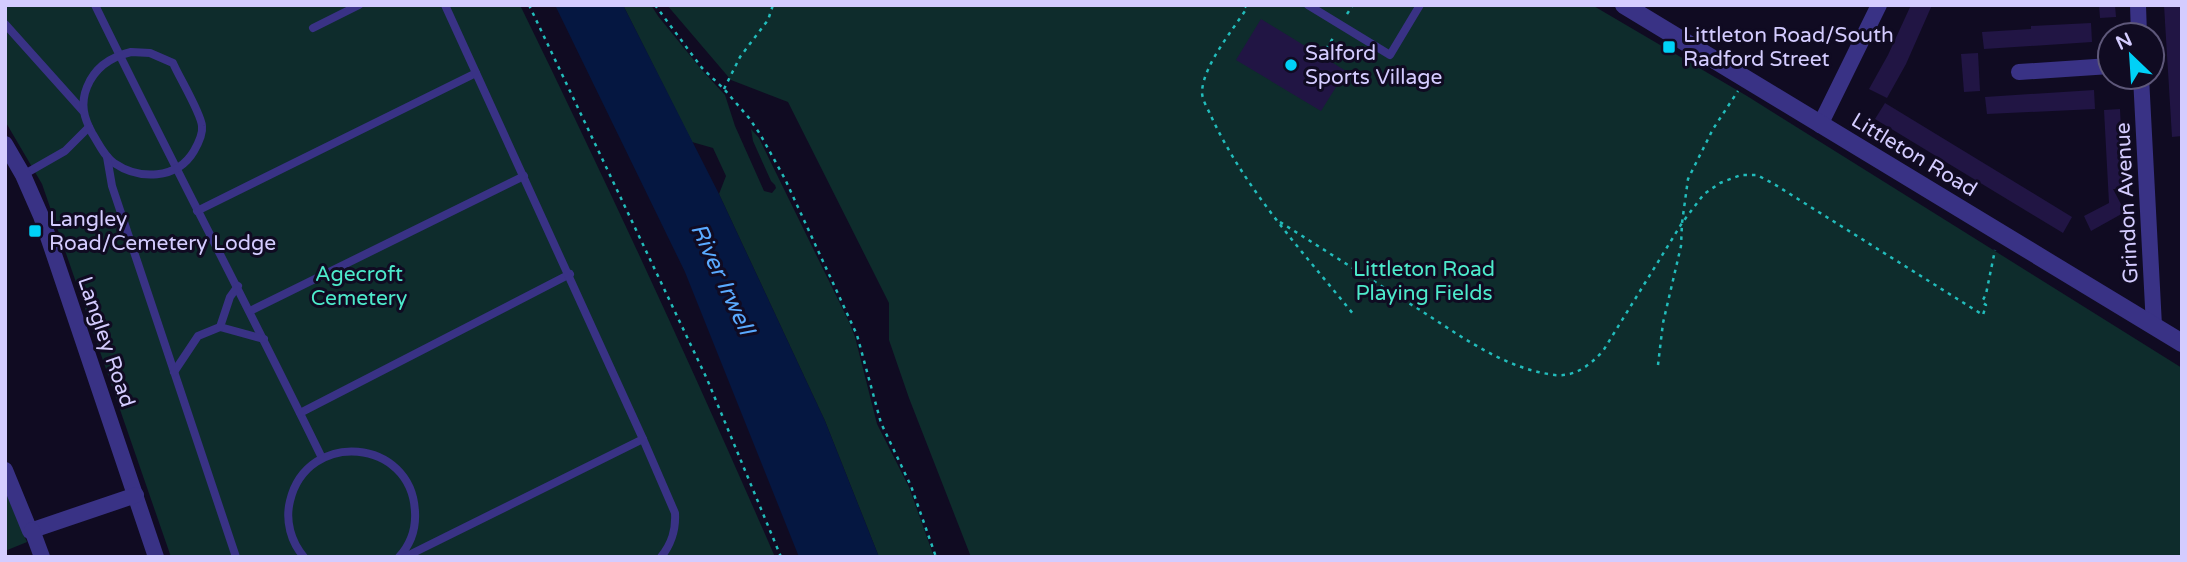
<svg xmlns="http://www.w3.org/2000/svg" width="2187" height="562" viewBox="0 0 2187 562" font-family="'Varela Round',sans-serif">
	<rect width="100%" height="100%" fill="#100b22"/>
	<g fill="#0e2c2c">
		<path d="M 5,5 L 520,5 C 609,187 694,371 775,557 L 171,557 L 42,184 L 5,121 Z"/>
		<path d="M 623,5 L 651,5 L 658,16 L 701,69 L 725,95 L 735,126 L 764,191 L 772,193 L 776,188 L 775,185 L 771,181 L 753,141 L 751,129 L 759,138 L 850,324 L 855,337 L 877,424 L 909,487 L 934,557 L 879,557 L 825,421 L 719,194 L 726,176 L 713,148 L 692,142 Z"/>
		<path d="M 667,5 L 1592,5 L 1747,96 L 2182,368 L 2182,557 L 971,557 L 909,398 L 889,340 L 889,303 L 788,102 L 731,80 Z"/>
		<path d="M 5,491 L 27,542 L 5,551 Z"/>
	</g>
	<path fill="#051741" d="M 555,5 L 623,5 L 719,194 L 825,421 L 879,557 L 799,557 L 685,272 Z"/>
	<g fill="#211544">
		<path d="M 1911,5 L 1932,5 L 1906,64 L 1887,98 L 1869,89 L 1888,55 Z"/>
		<path d="M 2099,5 L 2115,5 L 2116,17 L 2100,18 Z"/>
		<path d="M 2164,5 L 2180,5 L 2182,136 L 2172,137 Z"/>
		<path d="M 1261,19 L 1346,71 L 1321,111 L 1236,60 Z"/>
		<path d="M 2091,23 L 2092,42 L 1984,49 L 1982,32 L 2031,29 L 2031,26 Z"/>
		<path d="M 1978,53 L 1980,91 L 1964,92 L 1961,54 Z"/>
		<path d="M 2094,90 L 2095,109 L 1987,114 L 1985,97 Z"/>
		<path d="M 1885,103 L 2072,217 L 2063,233 L 1875,119 Z"/>
		<path d="M 2120,109 L 2124,189 L 2113,189 L 2125,212 L 2091,231 L 2084,216 L 2109,203 L 2104,110 Z"/>
	</g>
	<g fill="none" stroke-linecap="round" stroke-linejoin="round">
		<g stroke="#22bcbb" stroke-width="2.5" stroke-dasharray="3.5 5" stroke-linecap="butt">
			<path d="M 529,5 L 707,379 L 781,557"/>
			<path d="M 655,5 L 702,68 L 724,89 L 749,118 L 760,134 L 785,179 L 857,335 L 881,423 L 911,486 L 936,557"/>
			<path d="M 1244,5 L 1247,8 C 1232,31 1203,66 1202,92 C 1202,100 1208,109 1211,116 C 1246,191 1303,252 1354,315"/>
			<path d="M 1347,14 L 1353,5"/>
			<path d="M 1326,49 L 1335,35"/>
			<path d="M 724,89 L 740,57 L 768,20 L 773,5"/>
			<path d="M 1280,222 C 1326,251 1373,281 1420,310 C 1459,335 1501,366 1548,374 C 1572,379 1587,368 1603,351 L 1682,223 L 1704,194 L 1720,183 L 1741,175 L 1757,175 L 1774,184 L 1983,315 L 1986,305 L 1982,302 L 1986,294 L 1995,250"/>
			<path d="M 1658,365 L 1663,323 L 1681,246 L 1682,223 L 1688,179 L 1713,129 L 1738,91"/>
		</g>
		<g stroke="#393285" stroke-width="8">
			<path d="M 95,5 C 169,157 248,306 322,458"/>
			<path d="M 1308,5 L 1390,55 L 1420,5"/>
			<path d="M 5,24 L 83,111"/>
			<path d="M 313,28 L 359,5"/>
			<path d="M 131,52 L 150,53 L 173,63 C 179,77 201,113 202,126 C 203,134 198,144 194,151 C 177,180 139,180 114,163 C 104,156 99,144 92,133 C 84,118 80,104 87,87 C 95,67 110,57 131,52 Z"/>
			<path d="M 107,157 L 112,186 L 236,557"/>
			<path d="M 23,175 L 65,151 L 89,127"/>
			<path d="M 197,211 L 476,73"/>
			<path d="M 250,311 L 524,176"/>
			<path d="M 220,327 L 264,339"/>
			<path d="M 174,372 L 198,336 L 220,327 L 230,297 L 238,286"/>
			<path d="M 300,413 L 570,274"/>
			<path d="M 643,439 L 675,513 C 676,530 672,543 661,557"/>
			<path d="M 304,557 C 291,542 285,521 290,501 C 307,429 412,438 415,512 C 416,529 410,545 399,557"/>
			<path d="M 405,557 L 643,439 L 445,5"/>
		</g>
		<g stroke="#393285" stroke-width="16">
			<path d="M 2138,5 L 2139,35"/>
			<path d="M 2019,72 L 2110,66"/>
			<path d="M 2141,77 L 2154,326"/>
			<path d="M 1820,125 L 1879,5"/>
			<path d="M 5,144 L 23,175 L 41,216 L 156,557"/>
			<path d="M 5,470 L 30,531 L 136,495"/>
			<path d="M 32,530 L 42,557"/>
		</g>
		<path stroke="#393285" stroke-width="18" d="M 1624,5 L 2182,343"/>
	</g>
	<g fill="#00d1f7" stroke="#100b22" stroke-width="2.5">
		<rect x="1662" y="40" width="14" height="14" rx="3.5"/>
		<circle cx="1291" cy="65" r="7"/>
		<rect x="28" y="224" width="14" height="14" rx="3.5"/>
	</g>
	<g text-anchor="middle" dominant-baseline="central" stroke-width="6" stroke-linejoin="round" paint-order="stroke">
		<g font-size="21" fill="#d4ccff" stroke="#100b22" text-anchor="start">
			<text x="1683" y="35">Littleton Road/South<tspan x="1683" dy="24">Radford Street</tspan></text>
			<text x="1305" y="53">Salford<tspan x="1305" dy="24">Sports Village</tspan></text>
			<text x="49" y="219">Langley<tspan x="49" dy="24">Road/Cemetery Lodge</tspan></text>
		</g>
		<g font-size="21" fill="#d4ccff" stroke="#100b22">
			<text transform="translate(1914 155) rotate(31)">Littleton Road</text>
			<text transform="translate(2127 203) rotate(-93)">Grindon Avenue</text>
			<text transform="translate(106 342) rotate(71)">Langley Road</text>
		</g>
		<g font-size="21" fill="#4deacb" stroke="#100b22">
			<text x="1424" y="269">Littleton Road<tspan x="1424" dy="24">Playing Fields</tspan></text>
			<text x="359" y="274">Agecroft<tspan x="359" dy="24">Cemetery</tspan></text>
		</g>
		<g font-size="23" font-style="italic" fill="#5aaaff" stroke="#100b22">
			<text transform="translate(722 279) rotate(65)">River Irwell</text>
		</g>
	</g>
	<rect width="2187" height="562" fill="none" stroke="#d4ccff" stroke-width="14"/>
	<g transform="translate(2131 56) rotate(335)"><circle r="33" fill="#100b22" stroke="#5e587a" stroke-width="2"/>
	<path d="M0-5L12 26L0 18L-12 26Z" fill="#00d1f7"/>
	<text y="-10" font-size="19" font-weight="bold" text-anchor="middle" fill="#d4ccff">N</text>
	</g>
</svg>
